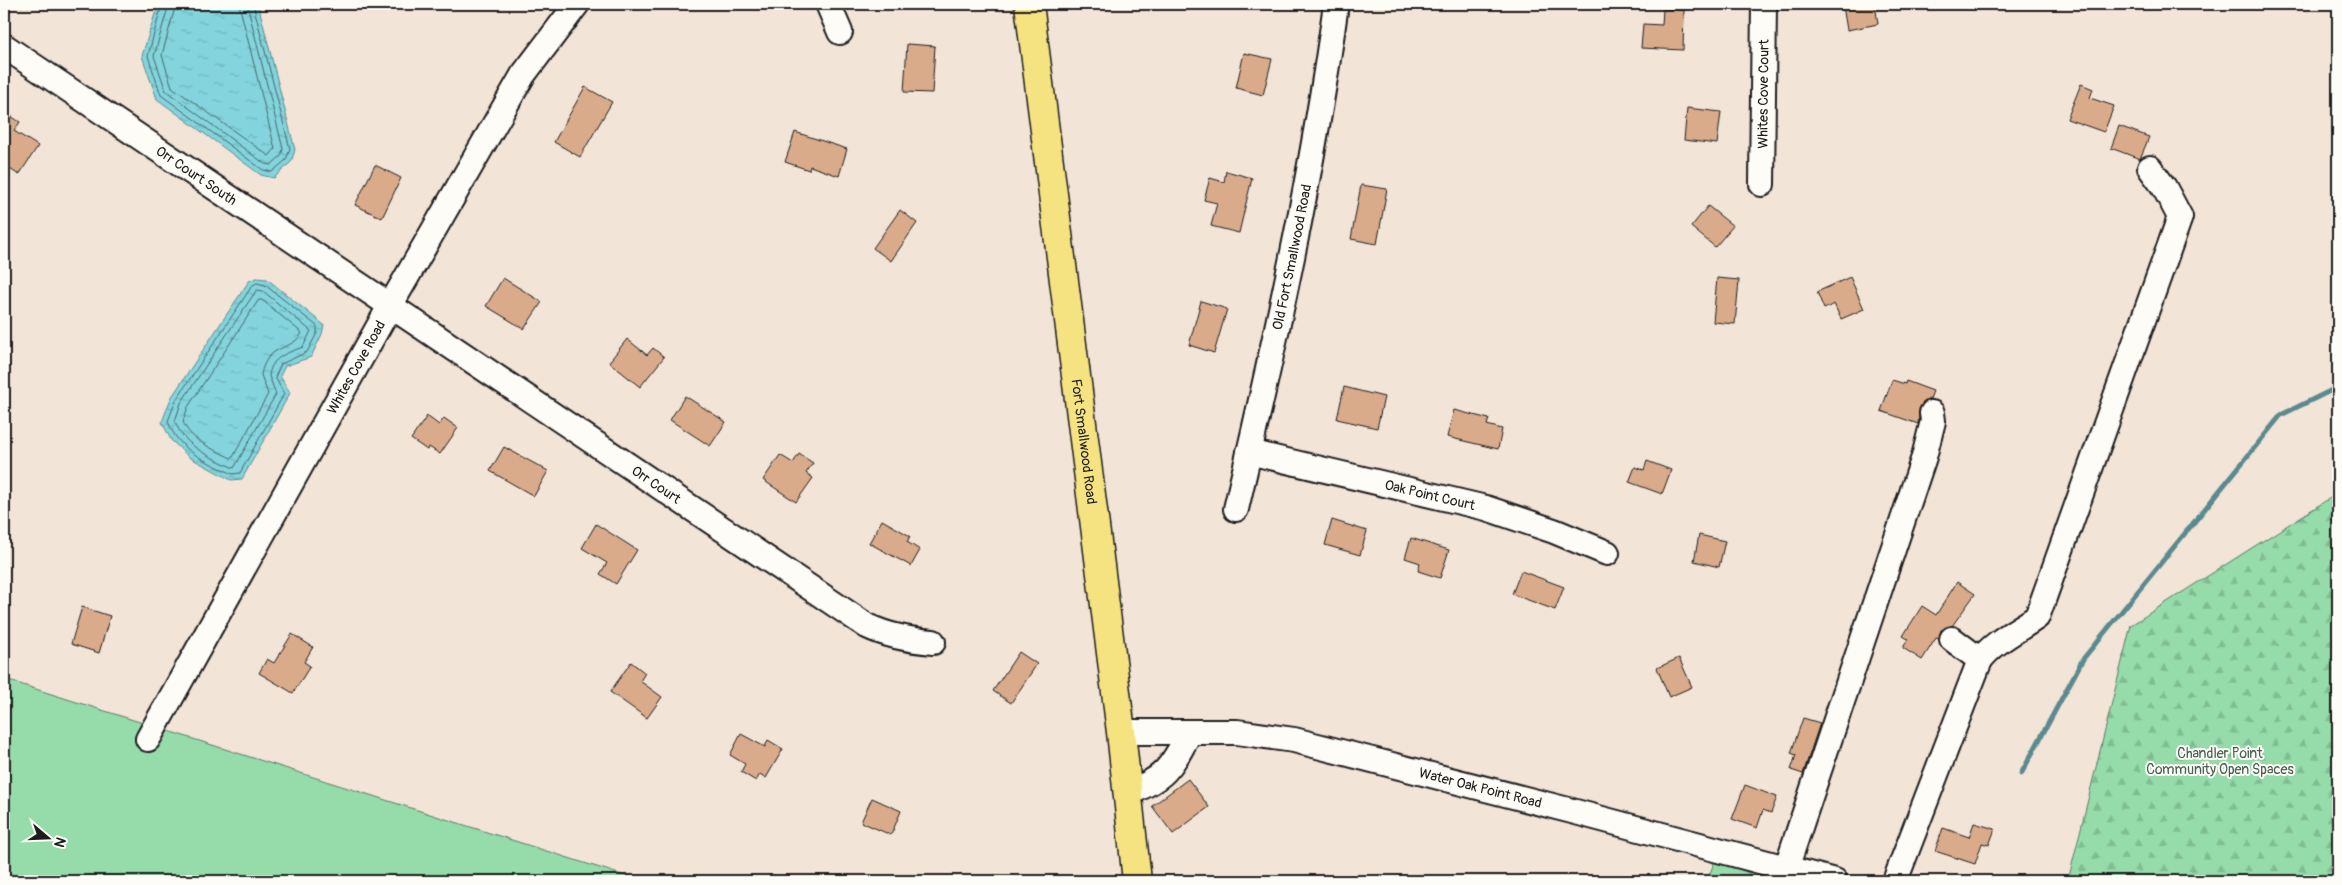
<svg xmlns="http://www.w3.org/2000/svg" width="2342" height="885" viewBox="0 0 2342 885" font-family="Pangolin,sans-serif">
	<defs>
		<pattern id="forest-firs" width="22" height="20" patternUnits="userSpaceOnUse" patternTransform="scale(1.25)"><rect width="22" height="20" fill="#95dcaa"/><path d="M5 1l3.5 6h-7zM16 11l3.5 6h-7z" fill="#80bc92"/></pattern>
		<pattern id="water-ripples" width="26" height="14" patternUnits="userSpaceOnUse" patternTransform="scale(1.25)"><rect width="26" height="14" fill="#83d4dc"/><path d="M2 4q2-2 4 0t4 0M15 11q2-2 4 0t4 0" fill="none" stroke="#71b5bc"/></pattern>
	</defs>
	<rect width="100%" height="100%" fill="#f2e4d7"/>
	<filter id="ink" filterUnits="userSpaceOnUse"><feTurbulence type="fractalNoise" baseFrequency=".02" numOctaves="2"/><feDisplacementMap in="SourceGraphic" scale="10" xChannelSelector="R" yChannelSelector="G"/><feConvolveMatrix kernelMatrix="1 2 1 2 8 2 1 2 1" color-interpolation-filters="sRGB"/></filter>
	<g filter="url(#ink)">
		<g fill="#95dcaa" stroke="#587c63">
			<path d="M 4,679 L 641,881 L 4,881 Z"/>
			<path d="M 1716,858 L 1766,881 L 1707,881 Z"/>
		</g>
		<path fill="url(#forest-firs)" stroke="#587c63" d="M 2338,493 L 2338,881 L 2068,881 L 2131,625 Z"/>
		<g fill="url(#water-ripples)" stroke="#5a8a8f">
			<path d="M 158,4 L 258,4 L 295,150 L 291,162 L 274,178 L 261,175 L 157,99 L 142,56 Z"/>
			<path d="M 256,278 L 267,279 L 324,325 L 322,334 L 311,357 L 285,366 L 280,376 L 290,393 L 242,479 L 231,480 L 189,457 L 171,440 L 162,422 L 171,398 L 249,281 Z"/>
		</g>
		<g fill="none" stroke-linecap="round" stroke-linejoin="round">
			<g stroke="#456669" stroke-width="1">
				<path d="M 162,4 L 148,56 L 161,95 L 263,170 L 272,172 L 286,160 L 290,149 L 253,4"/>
				<path d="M 169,4 L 154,56 L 166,91 L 265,164 L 271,165 L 281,156 L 283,149 L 247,4"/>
				<path d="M 176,4 L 162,55 L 172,87 L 269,156 L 275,149 L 239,4"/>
				<path d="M 257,283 L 265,285 L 317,326 L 317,333 L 307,352 L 281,364 L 275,377 L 284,394 L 240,473 L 233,474 C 207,462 177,450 168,421 L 176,400 L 252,286 Z"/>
				<path d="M 257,290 L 263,291 L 311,331 L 303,347 C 287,353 271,357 269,376 L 276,394 L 234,468 C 212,458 183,446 175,421 L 181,403 Z"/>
				<path d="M 259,300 L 262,300 L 302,333 C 292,352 267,342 261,375 L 268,394 L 233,457 L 231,458 C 213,449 189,440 183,421 L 188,407 Z"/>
			</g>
			<path stroke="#5a8a8f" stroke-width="5" d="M 2021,774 L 2083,659 L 2281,415 L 2338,387"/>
		</g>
		<g fill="#d9ab8b" stroke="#1c1c1c">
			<path d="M 1857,4 L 1875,4 L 1878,24 L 1847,30 L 1843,6 Z"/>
			<path d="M 1663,9 L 1684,10 L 1683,50 L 1641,48 L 1643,24 L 1662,25 Z"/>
			<path d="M 907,44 L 935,46 L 932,93 L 904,92 Z"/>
			<path d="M 1244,53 L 1272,59 L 1263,95 L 1236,88 Z"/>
			<path d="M 2081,84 L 2093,89 L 2090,98 L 2114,106 L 2104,132 L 2067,119 Z"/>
			<path d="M 585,87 L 612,102 L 580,157 L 554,142 Z"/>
			<path d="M 1687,108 L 1721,112 L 1717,144 L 1684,140 Z"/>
			<path d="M 4,112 L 20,122 L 14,131 L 38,146 L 19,175 L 4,165 Z"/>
			<path d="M 2119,126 L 2149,137 L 2140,159 L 2111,148 Z"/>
			<path d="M 795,132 L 847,149 L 839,176 L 810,166 L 809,170 L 785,162 Z"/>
			<path d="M 375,165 L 401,178 L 382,218 L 355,205 Z"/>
			<path d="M 1226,171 L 1252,178 L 1239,233 L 1211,226 L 1217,203 L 1204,200 L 1210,178 L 1224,182 Z"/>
			<path d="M 1361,185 L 1387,189 L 1377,244 L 1351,239 Z"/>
			<path d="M 1708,206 L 1733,226 L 1715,247 L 1691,227 Z"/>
			<path d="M 900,210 L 917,223 L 891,261 L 873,248 Z"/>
			<path d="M 1850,277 L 1864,309 L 1841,319 L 1834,304 L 1824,309 L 1817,292 Z"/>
			<path d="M 503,278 L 542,302 L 524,329 L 486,306 Z"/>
			<path d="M 1717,278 L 1739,280 L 1735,324 L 1713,322 Z"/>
			<path d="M 1201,301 L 1227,309 L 1214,353 L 1189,345 Z"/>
			<path d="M 627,339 L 647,355 L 653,348 L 664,357 L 640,387 L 609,362 Z"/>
			<path d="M 1892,380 L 1905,384 L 1906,381 L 1933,391 L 1930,399 L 1924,402 L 1920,407 L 1918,424 L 1881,411 Z"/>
			<path d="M 1344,387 L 1384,397 L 1377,428 L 1337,419 Z"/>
			<path d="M 685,396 L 726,422 L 710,446 L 670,420 Z"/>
			<path d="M 1454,410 L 1489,419 L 1487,425 L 1502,429 L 1498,449 L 1447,437 Z"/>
			<path d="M 427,416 L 439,425 L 444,418 L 458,428 L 440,454 L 429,447 L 427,450 L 411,439 Z"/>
			<path d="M 504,447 L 548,471 L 534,496 L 490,471 Z"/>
			<path d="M 799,454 L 813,463 L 806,473 L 813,478 L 796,502 L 763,480 L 780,455 L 793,463 Z"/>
			<path d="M 1647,461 L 1671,470 L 1662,494 L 1629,482 L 1635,467 L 1644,470 Z"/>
			<path d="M 882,520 L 910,536 L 907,542 L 920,550 L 911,566 L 869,543 Z"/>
			<path d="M 1332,520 L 1367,531 L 1360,555 L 1325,545 Z"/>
			<path d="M 596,524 L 637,550 L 616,584 L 600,574 L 607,563 L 582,548 Z"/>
			<path d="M 1699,535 L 1725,541 L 1719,567 L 1694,561 Z"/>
			<path d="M 1411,538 L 1449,550 L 1440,578 L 1418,571 L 1420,563 L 1405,558 Z"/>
			<path d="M 1521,571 L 1564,587 L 1555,610 L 1512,594 Z"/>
			<path d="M 1957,582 L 1975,594 L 1952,626 L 1941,630 L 1939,639 L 1936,638 L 1922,660 L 1903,648 L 1908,639 L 1903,636 L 1922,606 L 1936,615 Z"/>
			<path d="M 82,607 L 110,616 L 99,653 L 71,644 Z"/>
			<path d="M 292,634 L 313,647 L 304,662 L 310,666 L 293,693 L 259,673 L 267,659 L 274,663 Z"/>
			<path d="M 1019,652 L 1037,664 L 1011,703 L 993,691 Z"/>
			<path d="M 1679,658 L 1692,687 L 1669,697 L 1657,668 Z"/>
			<path d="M 631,662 L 645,673 L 640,681 L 662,697 L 647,718 L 610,692 Z"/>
			<path d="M 1803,718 L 1820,723 L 1803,774 L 1791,770 L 1796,755 L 1791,753 Z"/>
			<path d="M 741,734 L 765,747 L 768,740 L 783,749 L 766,778 L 760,774 L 756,781 L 741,772 L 745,764 L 730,755 Z"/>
			<path d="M 1188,779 L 1209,807 L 1173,834 L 1152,806 Z"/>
			<path d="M 1745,785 L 1777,797 L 1771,813 L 1763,810 L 1757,828 L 1732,819 Z"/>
			<path d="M 872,798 L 901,811 L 891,835 L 861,822 Z"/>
			<path d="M 1974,823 L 1995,829 L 1989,845 L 1982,843 L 1975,864 L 1935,851 L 1943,828 L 1969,837 Z"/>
		</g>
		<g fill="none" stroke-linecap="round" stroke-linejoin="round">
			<g stroke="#1c1c1c" stroke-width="28">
				<g id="minor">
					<path d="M 828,4 L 840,32"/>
					<path id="s1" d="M 4,46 L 867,626 C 888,636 909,640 933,642"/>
					<path id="s2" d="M 1762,184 L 1764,4"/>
					<path id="s3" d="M 1249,452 L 1486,508 L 1554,531 L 1607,553"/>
					<path id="s4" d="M 1236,509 C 1275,342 1313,173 1336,4"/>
					<path d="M 1980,660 C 1995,641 2017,631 2037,617 L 2180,217 L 2164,187 L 2150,168"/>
					<path id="s5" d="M 1121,732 L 1237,732 L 1294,740 L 1572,811 L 1835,881"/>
					<path id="s6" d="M 148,739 L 390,306 L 523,75 L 577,4"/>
					<path d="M 1128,793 C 1166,778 1171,767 1190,732"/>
					<path d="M 1786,869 L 1924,457 L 1933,421 L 1932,413"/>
					<path d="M 1895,881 L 1980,660 L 1952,639"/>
				</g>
			</g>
			<g stroke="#1c1c1c" stroke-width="31">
				<g id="major">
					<path id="s7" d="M 1029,4 L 1121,732 L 1137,881"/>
				</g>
			</g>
			<use href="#minor" stroke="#fdfcf7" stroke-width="24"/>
			<use href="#major" stroke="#f5e382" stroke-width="28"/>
		</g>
	</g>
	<g text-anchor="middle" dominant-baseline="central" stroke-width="4" stroke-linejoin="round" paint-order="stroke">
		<g font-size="14" fill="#1c1c1c" stroke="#fdfcf7">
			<text stroke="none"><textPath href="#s2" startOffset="90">Whites Cove Court</textPath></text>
			<text stroke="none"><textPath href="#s1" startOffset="232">Orr Court South</textPath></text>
			<text stroke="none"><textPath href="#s4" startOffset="258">Old Fort Smallwood Road</textPath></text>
			<text stroke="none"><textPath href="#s6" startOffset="426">Whites Cove Road</textPath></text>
			<text stroke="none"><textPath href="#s7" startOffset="441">Fort Smallwood Road</textPath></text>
			<text stroke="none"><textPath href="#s1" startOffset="786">Orr Court</textPath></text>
			<text stroke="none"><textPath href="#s3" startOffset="186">Oak Point Court</textPath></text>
			<text stroke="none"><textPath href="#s5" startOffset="366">Water Oak Point Road</textPath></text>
		</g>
		<g font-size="14" fill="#465f4e" stroke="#fdfcf7">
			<text x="2220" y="753">Chandler Point<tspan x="2220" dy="16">Community Open Spaces</tspan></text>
		</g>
	</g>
	<rect width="2342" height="885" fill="none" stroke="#fdfcf7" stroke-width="20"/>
	<rect x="10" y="10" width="2322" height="865" fill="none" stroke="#1c1c1c" stroke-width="2" filter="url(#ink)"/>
	<g transform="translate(48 838) rotate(109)" stroke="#fdfcf7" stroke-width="4" paint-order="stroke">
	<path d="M0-4L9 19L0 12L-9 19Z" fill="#1c1c1c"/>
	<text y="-8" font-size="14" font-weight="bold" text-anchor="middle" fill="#1c1c1c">N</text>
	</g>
</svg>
